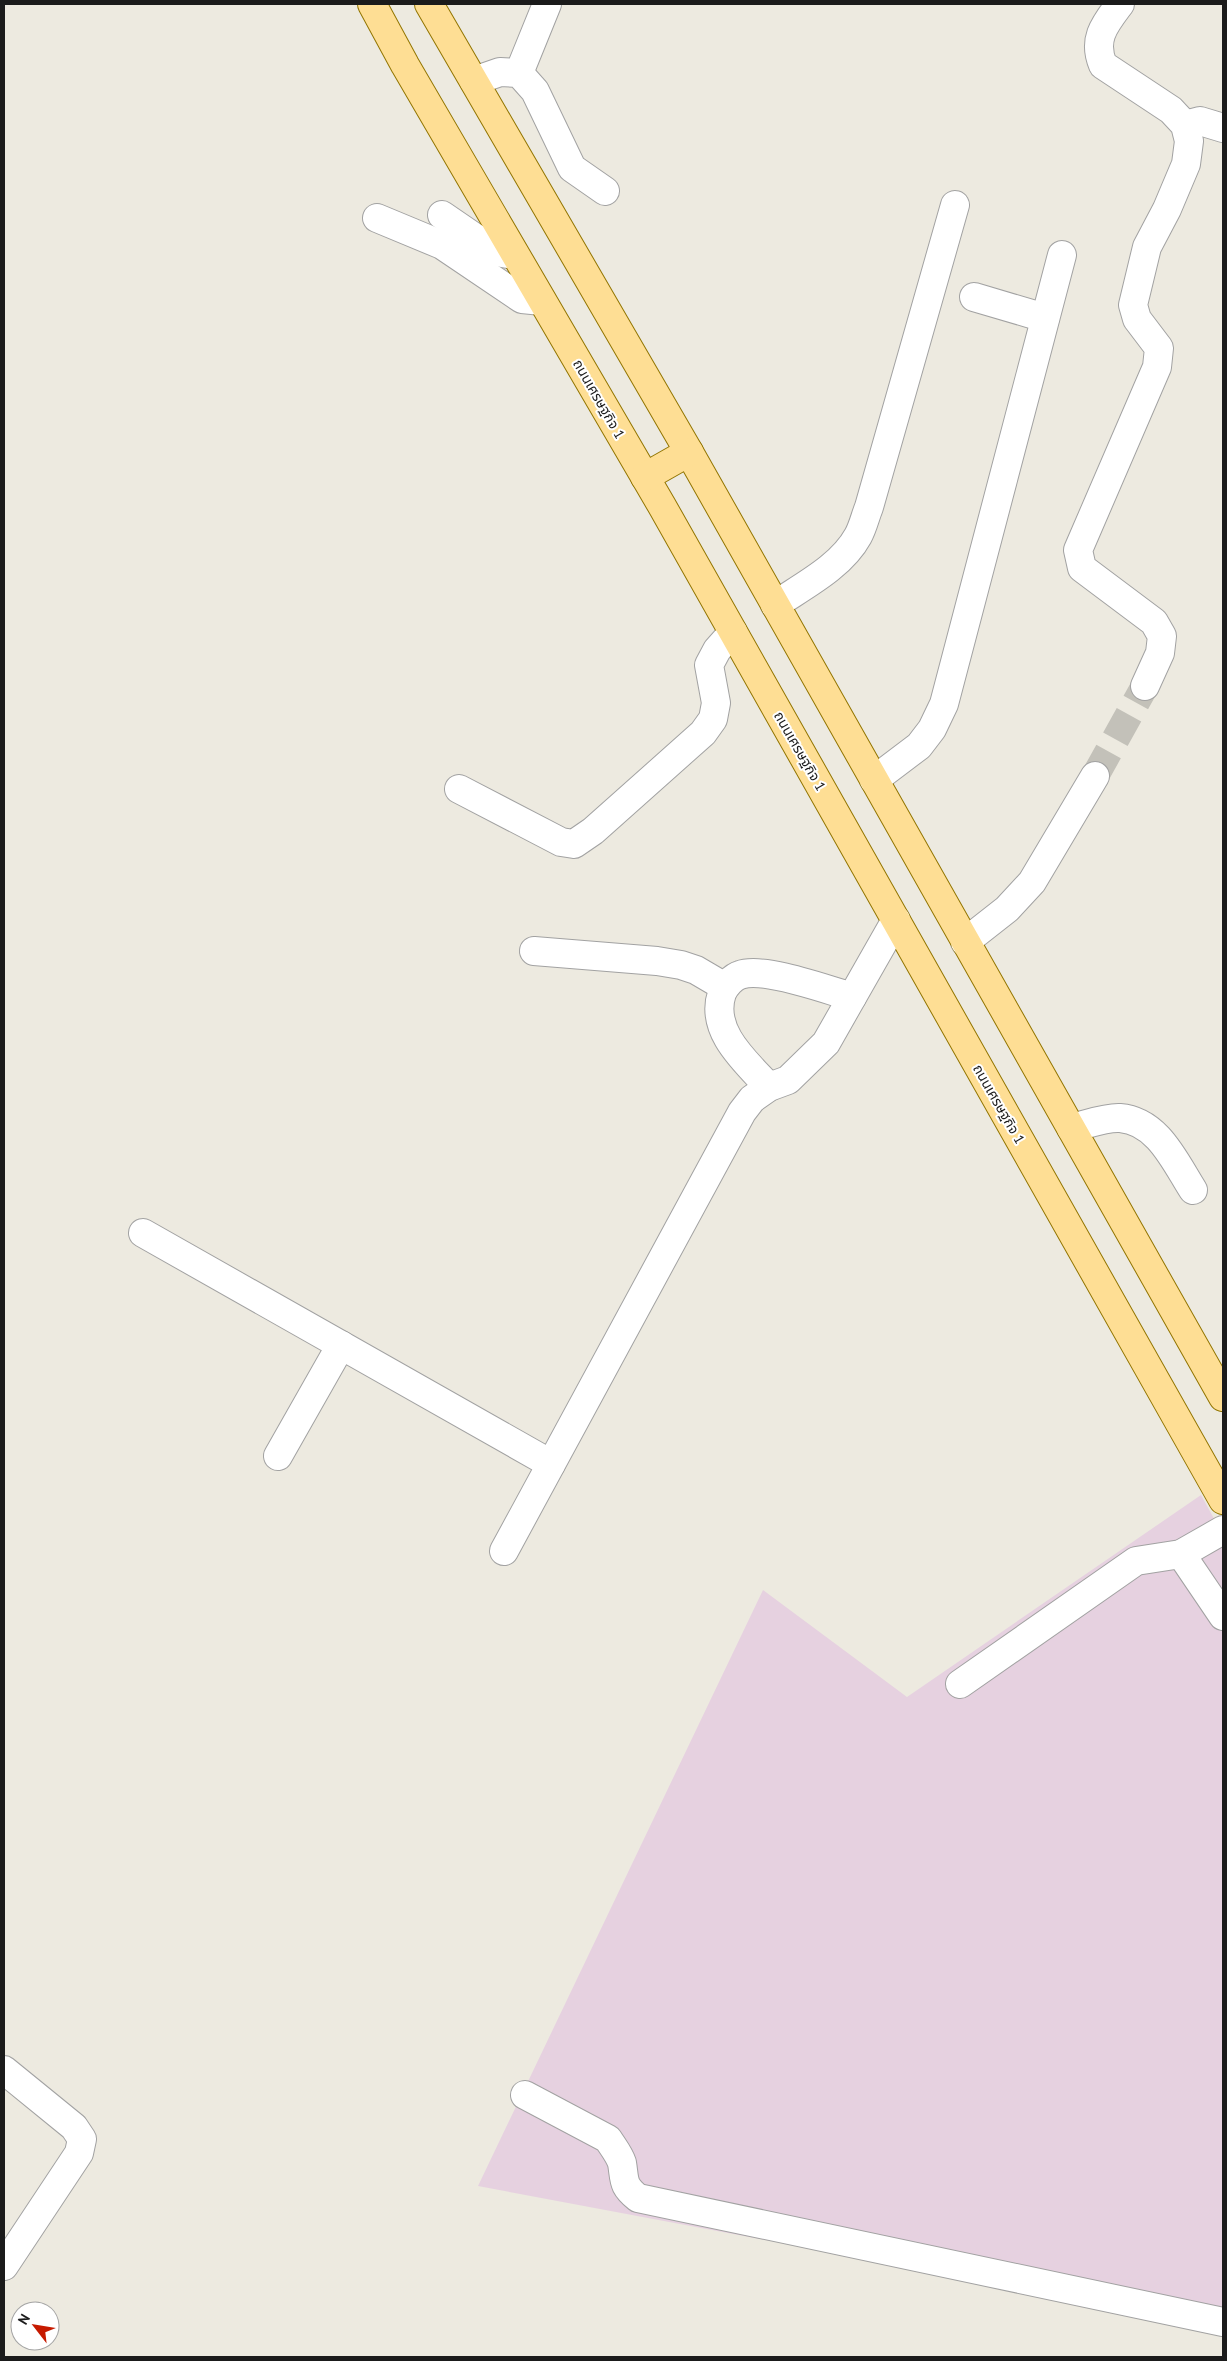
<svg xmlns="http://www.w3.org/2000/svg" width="1227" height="2361" viewBox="0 0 1227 2361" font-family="'PT Sans','Noto Sans Thai',sans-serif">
	<rect width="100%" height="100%" fill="#edeae0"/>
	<path fill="#e6d1e0" d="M 1201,1495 L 1223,1535 L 1223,2326 L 478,2186 L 763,1590 L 907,1697 Z"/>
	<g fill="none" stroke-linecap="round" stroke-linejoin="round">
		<path stroke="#c3c1b9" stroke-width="28" stroke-dasharray="28 14" stroke-linecap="butt" d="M 1095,776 L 1145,686"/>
		<g stroke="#a2a2a2" stroke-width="30">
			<g id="minor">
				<path d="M 1120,4 C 1105,24 1092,39 1103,65 L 1171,110 L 1185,125 L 1189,141 L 1186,164 L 1167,209 L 1147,247 L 1133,305 L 1137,319 L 1159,348 L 1157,367 L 1078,550 L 1082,568 L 1154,622 L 1162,636 L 1160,653 L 1145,686"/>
				<path d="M 519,73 L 547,4"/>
				<path d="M 474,81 L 500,72 L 519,73 L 535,91 L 572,168 L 605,191"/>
				<path d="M 1185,125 L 1200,121 L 1223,128"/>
				<path d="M 442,215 L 496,252 L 515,255"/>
				<path d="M 377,218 L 442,245 L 522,299 L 542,301"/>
				<path d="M 974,297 L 1045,318"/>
				<path d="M 775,605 C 803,586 841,567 858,536 C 863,527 865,517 869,507 L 955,205"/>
				<path d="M 874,780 L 919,746 L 932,729 L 944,704 L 1062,255"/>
				<path d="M 459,789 L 561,842 L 574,844 L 593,831 L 703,733 L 713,719 L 716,703 L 709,665 L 717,650 L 733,632"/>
				<path d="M 965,942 L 1007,909 L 1032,882 L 1095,776"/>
				<path d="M 534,951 L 657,961 L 681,965 L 696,970 L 725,987"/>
				<path d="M 769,1087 C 746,1062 709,1031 722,993 C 725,986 733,977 740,975 C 763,966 828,990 852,997"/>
				<path d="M 1071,1128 C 1086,1125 1105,1117 1120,1118 C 1158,1121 1175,1162 1193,1190"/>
				<path d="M 143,1233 L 551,1464"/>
				<path d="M 278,1456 L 341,1345"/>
				<path d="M 504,1551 L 742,1112 L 752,1099 L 769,1087 L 788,1080 L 826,1043 L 896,920"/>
				<path d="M 1181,1554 L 1223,1616"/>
				<path d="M 960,1684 L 1136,1561 L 1181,1554 L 1223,1530"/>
				<path d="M 4,2070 L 74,2127 L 82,2139 L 79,2153 L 4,2266"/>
				<path d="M 525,2095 L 608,2139 C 613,2147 619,2154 622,2163 C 625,2181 622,2185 638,2198 L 1223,2322"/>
			</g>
		</g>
		<g stroke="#927500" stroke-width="30">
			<g id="major">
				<path d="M 372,4 L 405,65 L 662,506 L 1223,1500"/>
				<path d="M 429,4 L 689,452 L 1223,1397"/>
				<path d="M 645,477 L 689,452"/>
			</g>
		</g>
		<use href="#minor" stroke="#fff" stroke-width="28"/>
		<use href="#major" stroke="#fede94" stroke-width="28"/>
	</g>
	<g text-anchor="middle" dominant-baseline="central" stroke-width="4" stroke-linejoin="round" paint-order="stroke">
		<g font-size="14" fill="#1b1b1b" stroke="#fff">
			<text transform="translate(599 399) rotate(60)">ถนนเศรษฐกิจ 1</text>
			<text transform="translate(800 751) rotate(60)">ถนนเศรษฐกิจ 1</text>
			<text transform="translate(999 1104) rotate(60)">ถนนเศรษฐกิจ 1</text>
		</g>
	</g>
	<rect width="1227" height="2361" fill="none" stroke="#1b1b1b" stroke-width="10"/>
	<g transform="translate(35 2326) rotate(301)"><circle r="24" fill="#ffffff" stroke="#a4a4a4"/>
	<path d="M0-4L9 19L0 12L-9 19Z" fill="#c61a00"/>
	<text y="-8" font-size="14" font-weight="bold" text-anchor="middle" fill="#1b1b1b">N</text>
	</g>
</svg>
